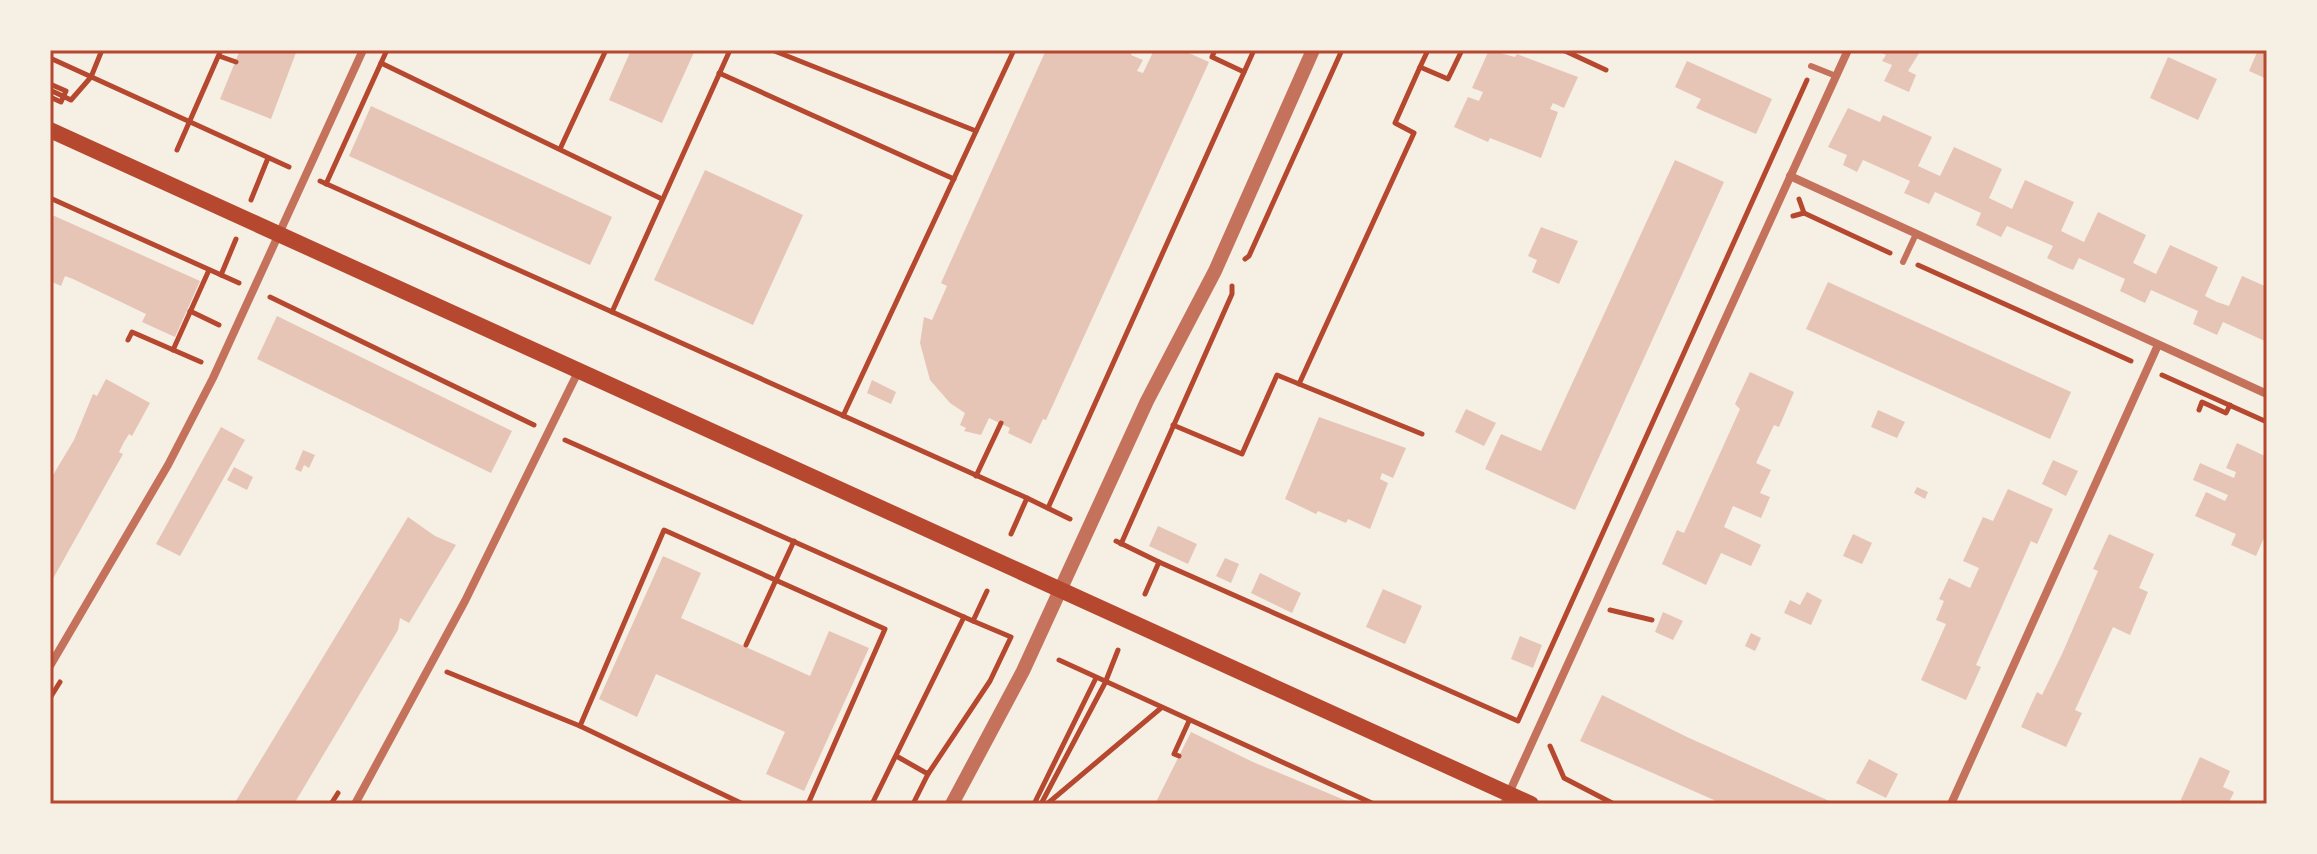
<svg xmlns="http://www.w3.org/2000/svg" width="2317" height="854" viewBox="0 0 2317 854" font-family="Rubik,sans-serif">
	<rect width="100%" height="100%" fill="#f6efe4"/>
	<g fill="#e6c5b7">
		<path d="M 240,50 L 297,50 L 271,119 L 220,99 Z"/>
		<path d="M 631,50 L 695,50 L 662,123 L 609,100 Z"/>
		<path d="M 1046,50 L 1133,50 L 1131,55 L 1143,60 L 1137,71 L 1143,73 L 1154,50 L 1182,50 L 1209,62 L 1046,420 L 1043,419 L 1031,444 L 1008,433 L 1010,428 L 989,418 L 981,435 L 964,431 L 966,428 L 960,425 L 965,413 L 950,403 L 930,380 L 920,343 L 924,317 L 932,320 L 947,286 L 941,283 Z"/>
		<path d="M 1489,50 L 1515,57 L 1517,54 L 1578,77 L 1564,108 L 1553,103 L 1550,109 L 1558,112 L 1541,158 L 1490,138 L 1488,142 L 1454,127 L 1468,97 L 1479,101 L 1483,92 L 1472,88 Z"/>
		<path d="M 1876,50 L 1921,50 L 1908,71 L 1916,75 L 1909,92 L 1884,81 L 1892,65 L 1882,61 L 1886,55 Z"/>
		<path d="M 2258,50 L 2267,50 L 2267,79 L 2249,71 Z"/>
		<path d="M 2168,57 L 2217,79 L 2198,120 L 2150,98 Z"/>
		<path d="M 1687,61 L 1772,99 L 1756,134 L 1696,108 L 1701,99 L 1675,87 Z"/>
		<path d="M 371,106 L 612,217 L 590,265 L 349,156 Z"/>
		<path d="M 1848,108 L 1880,122 L 1883,115 L 1932,137 L 1918,166 L 1940,176 L 1954,147 L 2002,169 L 1989,198 L 2012,209 L 2025,180 L 2074,202 L 2061,231 L 2084,242 L 2098,212 L 2146,235 L 2133,263 L 2156,274 L 2170,245 L 2218,267 L 2205,296 L 2217,302 L 2229,306 L 2242,276 L 2267,287 L 2267,342 L 2223,322 L 2217,335 L 2193,324 L 2198,311 L 2151,290 L 2145,303 L 2120,291 L 2125,279 L 2079,258 L 2073,270 L 2061,265 L 2047,258 L 2053,246 L 2007,226 L 2001,237 L 1976,225 L 1981,213 L 1935,192 L 1929,204 L 1904,193 L 1910,181 L 1863,160 L 1857,172 L 1843,165 L 1847,155 L 1828,147 Z"/>
		<path d="M 1675,160 L 1724,182 L 1575,510 L 1485,469 L 1501,434 L 1541,451 Z"/>
		<path d="M 705,170 L 803,215 L 753,325 L 654,280 Z"/>
		<path d="M 50,214 L 200,281 L 175,337 L 142,322 L 146,314 L 73,279 L 65,276 L 61,286 L 50,281 Z"/>
		<path d="M 1541,227 L 1578,241 L 1559,284 L 1532,272 L 1537,260 L 1528,256 Z"/>
		<path d="M 1828,282 L 2071,392 L 2050,439 L 1806,329 Z"/>
		<path d="M 277,316 L 512,431 L 491,473 L 257,359 Z"/>
		<path d="M 1750,372 L 1794,392 L 1779,427 L 1774,425 L 1756,463 L 1771,470 L 1760,493 L 1770,497 L 1761,518 L 1733,506 L 1724,527 L 1761,545 L 1751,566 L 1721,553 L 1706,585 L 1662,564 L 1677,530 L 1684,533 L 1740,409 L 1735,404 Z"/>
		<path d="M 106,379 L 150,403 L 132,436 L 129,434 L 124,442 L 119,452 L 123,454 L 50,584 L 50,480 L 74,440 L 93,394 L 97,396 Z"/>
		<path d="M 872,380 L 896,392 L 891,404 L 867,393 Z"/>
		<path d="M 1466,409 L 1496,423 L 1484,446 L 1455,432 Z"/>
		<path d="M 1878,410 L 1905,422 L 1897,438 L 1871,427 Z"/>
		<path d="M 1319,417 L 1406,448 L 1393,478 L 1382,473 L 1380,479 L 1388,483 L 1370,529 L 1348,519 L 1346,523 L 1318,511 L 1316,514 L 1285,499 Z"/>
		<path d="M 221,427 L 245,440 L 180,556 L 156,544 Z"/>
		<path d="M 2237,443 L 2267,457 L 2267,513 L 2264,518 L 2267,519 L 2267,531 L 2256,556 L 2231,545 L 2236,534 L 2195,516 L 2206,492 L 2225,501 L 2228,495 L 2193,480 L 2200,463 L 2234,478 L 2236,472 L 2226,468 Z"/>
		<path d="M 303,450 L 315,455 L 309,468 L 304,465 L 301,472 L 295,469 Z"/>
		<path d="M 2053,460 L 2078,471 L 2066,496 L 2042,484 Z"/>
		<path d="M 234,467 L 253,477 L 247,490 L 227,480 Z"/>
		<path d="M 1917,487 L 1928,492 L 1925,499 L 1914,493 Z"/>
		<path d="M 2008,489 L 2053,509 L 2037,544 L 2031,541 L 1976,665 L 1981,667 L 1966,700 L 1921,680 L 1946,624 L 1936,620 L 1944,601 L 1939,599 L 1949,578 L 1970,588 L 1979,568 L 1963,561 L 1983,517 L 1993,521 Z"/>
		<path d="M 408,517 L 435,536 L 456,545 L 409,623 L 400,618 L 398,630 L 294,804 L 234,804 Z"/>
		<path d="M 1158,526 L 1197,544 L 1188,564 L 1149,546 Z"/>
		<path d="M 1853,534 L 1872,543 L 1862,564 L 1843,556 Z"/>
		<path d="M 2109,534 L 2154,554 L 2139,588 L 2148,592 L 2130,635 L 2113,627 L 2075,710 L 2082,713 L 2066,747 L 2021,727 L 2037,692 L 2042,695 L 2062,654 L 2098,571 L 2093,569 Z"/>
		<path d="M 663,556 L 701,573 L 681,618 L 708,630 L 810,676 L 829,631 L 869,648 L 804,791 L 766,774 L 785,732 L 656,674 L 637,717 L 599,699 Z"/>
		<path d="M 1225,558 L 1239,564 L 1231,583 L 1216,576 Z"/>
		<path d="M 1260,573 L 1301,593 L 1292,613 L 1251,593 Z"/>
		<path d="M 1383,589 L 1422,606 L 1405,644 L 1366,627 Z"/>
		<path d="M 1807,592 L 1822,600 L 1811,625 L 1784,613 L 1790,600 L 1800,605 Z"/>
		<path d="M 1663,612 L 1683,621 L 1673,640 L 1655,632 Z"/>
		<path d="M 1751,633 L 1761,638 L 1755,651 L 1745,646 Z"/>
		<path d="M 1520,636 L 1542,645 L 1533,668 L 1511,659 Z"/>
		<path d="M 1602,695 L 1687,737 L 1836,804 L 1723,804 L 1580,741 Z"/>
		<path d="M 1191,732 L 1253,762 L 1354,804 L 1239,804 L 1233,801 L 1231,804 L 1155,804 Z"/>
		<path d="M 2200,757 L 2230,771 L 2223,787 L 2234,792 L 2228,804 L 2179,804 Z"/>
		<path d="M 1869,759 L 1898,774 L 1886,798 L 1856,783 Z"/>
	</g>
	<g fill="none" stroke-linecap="round" stroke-linejoin="round">
		<g stroke="#b5482f" stroke-width="5">
			<path d="M 772,50 L 976,131"/>
			<path d="M 1215,50 L 1212,57 L 1244,72"/>
			<path d="M 1563,50 L 1606,70"/>
			<path d="M 219,56 L 236,62"/>
			<path d="M 50,58 L 289,167"/>
			<path d="M 381,63 L 387,50"/>
			<path d="M 1420,67 L 1428,50"/>
			<path d="M 719,73 L 954,179"/>
			<path d="M 50,84 L 66,91 L 61,102 L 50,97"/>
			<path d="M 50,90 L 71,100 L 91,77 L 102,50"/>
			<path d="M 560,149 L 606,50"/>
			<path d="M 177,150 L 221,50"/>
			<path d="M 320,181 L 1027,498"/>
			<path d="M 326,184 L 381,63 L 662,199"/>
			<path d="M 50,198 L 239,283"/>
			<path d="M 251,200 L 268,158"/>
			<path d="M 1804,213 L 1890,253"/>
			<path d="M 1793,216 L 1804,213 L 1799,199"/>
			<path d="M 1245,259 L 1249,256 L 1342,50"/>
			<path d="M 1918,265 L 2131,361"/>
			<path d="M 221,275 L 236,239"/>
			<path d="M 270,297 L 534,425"/>
			<path d="M 190,311 L 219,325"/>
			<path d="M 612,312 L 730,50"/>
			<path d="M 128,340 L 132,332 L 201,362"/>
			<path d="M 173,350 L 209,270"/>
			<path d="M 2162,375 L 2267,422"/>
			<path d="M 1299,384 L 1414,133 L 1395,123 L 1420,67 L 1448,79 L 1462,50"/>
			<path d="M 2199,410 L 2202,402 L 2226,413 L 2230,405"/>
			<path d="M 843,416 L 1014,50"/>
			<path d="M 1173,425 L 1242,454 L 1277,375 L 1422,434"/>
			<path d="M 565,440 L 973,621"/>
			<path d="M 976,476 L 1001,423"/>
			<path d="M 1048,508 L 1254,50"/>
			<path d="M 1011,534 L 1027,498 L 1070,519"/>
			<path d="M 1116,541 L 1159,562 L 1145,594"/>
			<path d="M 1121,544 L 1232,294 L 1232,286"/>
			<path d="M 1159,562 L 1518,721 L 1807,80"/>
			<path d="M 1610,610 L 1652,620"/>
			<path d="M 746,645 L 794,541"/>
			<path d="M 1059,660 L 1374,804"/>
			<path d="M 447,672 L 580,726 L 743,804"/>
			<path d="M 50,698 L 60,682"/>
			<path d="M 580,726 L 664,530 L 885,629 L 808,804"/>
			<path d="M 1550,746 L 1564,778 L 1614,804"/>
			<path d="M 1179,756 L 1174,754 L 1189,721"/>
			<path d="M 898,757 L 928,774 L 990,681 L 1011,637 L 973,621 L 987,591"/>
			<path d="M 331,804 L 338,793"/>
			<path d="M 872,804 L 964,617"/>
			<path d="M 913,804 L 928,774"/>
			<path d="M 1034,804 L 1096,678"/>
			<path d="M 1041,804 L 1105,683 L 1118,650"/>
			<path d="M 1047,804 L 1161,708"/>
		</g>
		<g stroke="#c5725c" stroke-width="6">
			<path d="M 1811,66 L 1836,76"/>
			<path d="M 1903,262 L 1916,234"/>
		</g>
		<g stroke="#c5725c" stroke-width="8">
			<path d="M 1790,176 L 2267,394"/>
			<path d="M 50,666 L 168,465 L 213,378 L 363,50"/>
			<path d="M 355,804 L 465,601 L 578,372"/>
			<path d="M 1504,804 L 1848,50"/>
			<path d="M 1951,804 L 2158,345"/>
		</g>
		<path stroke="#c5725c" stroke-width="14" d="M 952,804 L 1023,671 L 1147,401 L 1215,271 L 1313,50"/>
		<path stroke="#b5482f" stroke-width="16" d="M 50,130 L 1531,804"/>
	</g>
	<rect width="2317" height="854" fill="none" stroke="#f6efe4" stroke-width="104"/>
	<rect x="52" y="52" width="2213" height="750" fill="none" stroke="#b5482f" stroke-width="3"/>
</svg>
